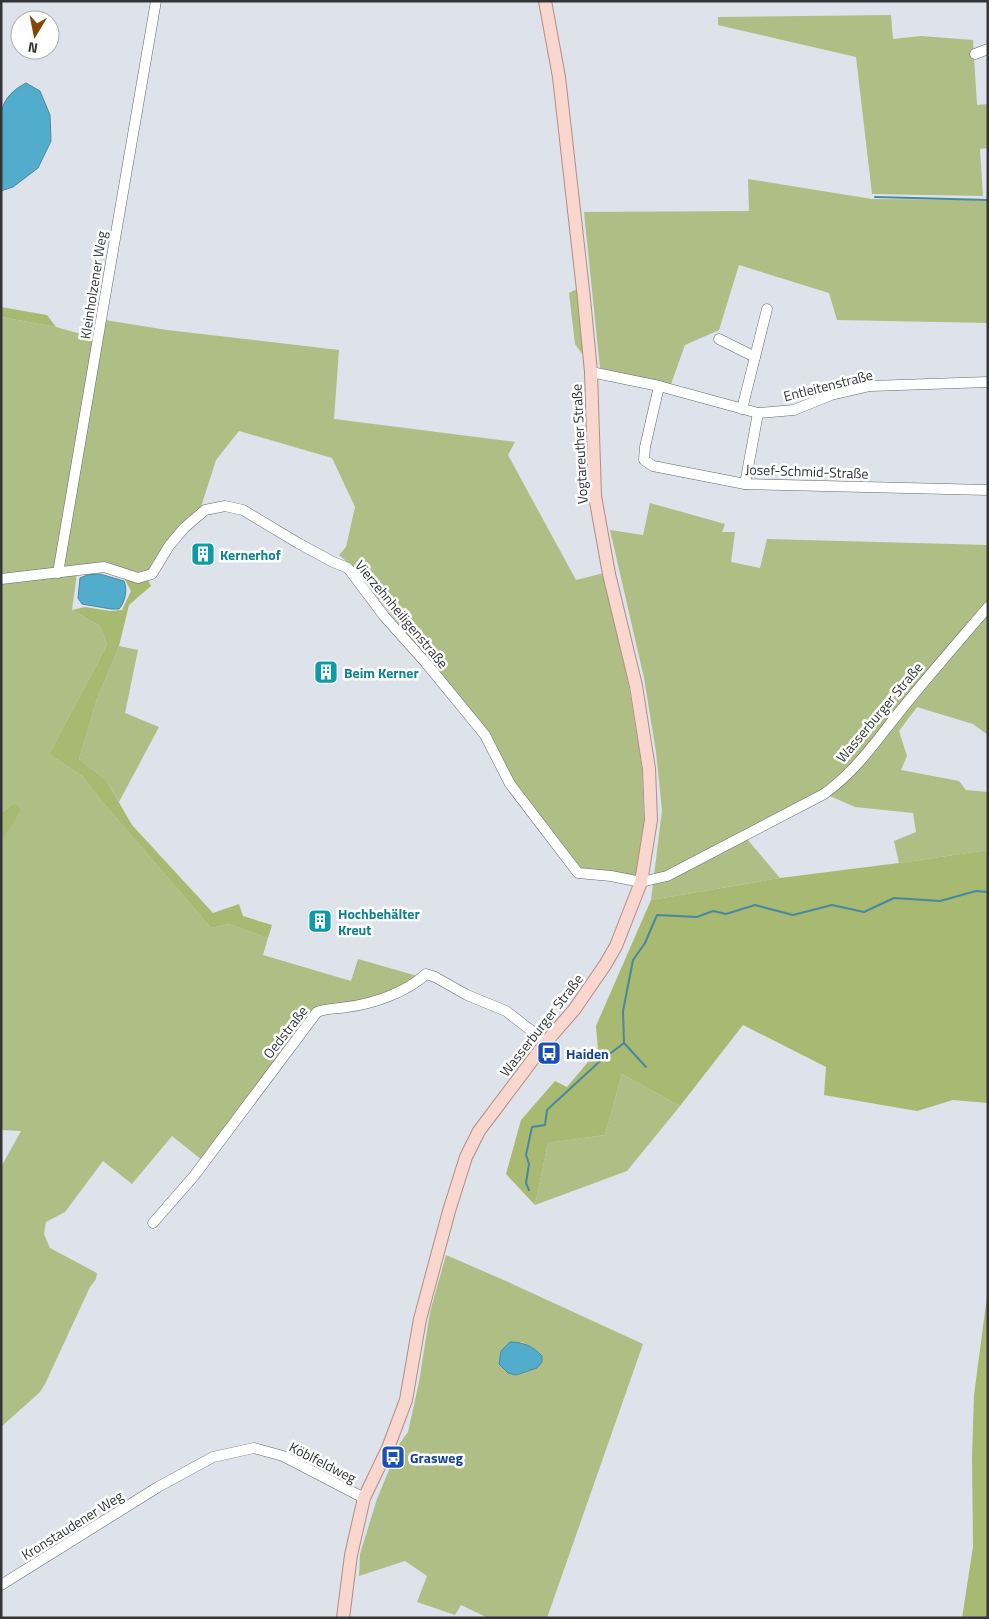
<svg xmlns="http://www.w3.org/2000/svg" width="989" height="1619" viewBox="0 0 989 1619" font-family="'Titillium Web',sans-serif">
	<rect width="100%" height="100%" fill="#dee2ea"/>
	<g fill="#afbe84" fill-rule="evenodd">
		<path d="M 891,15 L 893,39 L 921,36 L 973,40 L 977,105 L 988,104 L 988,148 L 980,149 L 983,196 L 872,194 L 856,57 L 718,25 L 718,17 Z"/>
		<path d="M 748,179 L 872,199 L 988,200 L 988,323 L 837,320 L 829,293 L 739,265 L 719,330 L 685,345 L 670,387 L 600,368 L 584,212 L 749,211 Z"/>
		<path d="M 577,289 L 583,355 L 575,344 L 569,293 Z"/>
		<path d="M 1,317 L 56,327 L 95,338 L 54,569 L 1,576 Z"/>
		<path d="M 105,320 L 167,330 L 339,350 L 334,419 L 515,442 L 508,455 L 576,580 L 604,573 L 629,687 L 642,767 L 644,820 L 637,877 L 582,869 L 513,783 L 487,733 L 352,566 L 339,555 L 346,547 L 355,507 L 332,458 L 239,431 L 216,460 L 200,510 L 145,574 L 64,566 Z"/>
		<path d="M 650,503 L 725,524 L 722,532 L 735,532 L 731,562 L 760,568 L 767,539 L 988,545 L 988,735 L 973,724 L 917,707 L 899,731 L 907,756 L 901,770 L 959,781 L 966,790 L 988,792 L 988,850 L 899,863 L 894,841 L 916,832 L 913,813 L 855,807 L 830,796 L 747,839 L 780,878 L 651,900 L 662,810 L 656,752 L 644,678 L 610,530 L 643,535 Z"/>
		<path d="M 77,573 L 72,610 L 100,626 L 107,645 L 49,754 L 82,776 L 100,799 L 211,928 L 229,924 L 268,938 L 263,955 L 351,981 L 358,959 L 421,977 L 388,993 L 345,1006 L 327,1006 L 311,1011 L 202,1160 L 172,1136 L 132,1184 L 103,1161 L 65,1212 L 46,1222 L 44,1234 L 50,1248 L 97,1273 L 96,1279 L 90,1287 L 45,1384 L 40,1392 L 1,1427 L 1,1167 L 21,1131 L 1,1130 L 1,837 L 3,838 L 14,803 L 1,813 L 1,582 Z"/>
		<path d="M 119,646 L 138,650 L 125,713 L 159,727 L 119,802 L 106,780 L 79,759 L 97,699 Z"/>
		<path d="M 622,1074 L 680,1106 L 627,1171 L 535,1205 L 548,1143 L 605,1135 Z"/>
		<path d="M 446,1255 L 506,1281 L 643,1344 L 547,1618 L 488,1618 L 461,1605 L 455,1615 L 417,1602 L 427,1576 L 405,1561 L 359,1576 L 360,1554 L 377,1499 L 400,1443 L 408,1432 L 419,1382 L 430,1312 ZM 522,1342 L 537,1351 L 542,1356 L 537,1368 L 516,1375 L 509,1373 L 499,1364 L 501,1351 Z"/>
	</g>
	<g fill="#a8b971">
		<path d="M 1,307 L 47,315 L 56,327 L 1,317 Z"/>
		<path d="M 123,576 L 147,578 L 151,586 L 129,605 L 119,646 L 97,699 L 79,759 L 106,780 L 132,825 L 213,913 L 239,904 L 243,916 L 272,925 L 268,938 L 229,924 L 211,928 L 100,799 L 82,776 L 49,754 L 107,645 L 100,626 L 72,610 L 85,607 L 110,611 L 122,610 L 131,591 Z"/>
		<path d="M 14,803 L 21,810 L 3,838 L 1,837 L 1,813 Z"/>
		<path d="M 988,850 L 988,1103 L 953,1100 L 917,1111 L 824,1095 L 826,1067 L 743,1025 L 680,1106 L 622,1074 L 605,1135 L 548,1143 L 535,1205 L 506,1174 L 521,1120 L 555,1081 L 567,1087 L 598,1050 L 596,1026 L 651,900 L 780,878 L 899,863 Z"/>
		<path d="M 988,1289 L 988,1618 L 962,1618 L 973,1547 L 972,1457 L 974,1395 Z"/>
	</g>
	<g fill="#51adcb" stroke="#48899f">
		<path d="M 26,83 L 40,91 L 50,115 L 51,141 L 38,168 L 13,187 L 1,191 L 1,113 C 4,98 13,90 26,83 Z"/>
		<path d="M 100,574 L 124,581 C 128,590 125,602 119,609 L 111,609 L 82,604 L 78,598 L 80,578 L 87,575 Z"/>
		<path d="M 510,1342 C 523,1342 533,1346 542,1356 L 542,1362 L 537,1368 L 516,1375 L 508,1373 L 499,1364 L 501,1351 Z"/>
	</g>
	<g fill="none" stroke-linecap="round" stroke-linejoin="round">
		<g stroke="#48899f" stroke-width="2">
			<path d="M 875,197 L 988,200"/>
			<path d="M 624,1043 L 646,1067"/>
			<path d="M 529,1190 L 526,1183 L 529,1164 L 526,1155 L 532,1127 L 545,1125 L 547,1110 L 599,1062 L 624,1043 L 623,1011 L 633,960 L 645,943 L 657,915 L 697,917 L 713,911 L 726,914 L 755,905 L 793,915 L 832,905 L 864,912 L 894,898 L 940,901 L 976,891 L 988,892"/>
		</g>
		<g stroke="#65696f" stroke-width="11">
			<g id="minor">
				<path d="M 975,54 L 988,49"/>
				<path d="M 719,339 L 755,357"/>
				<path d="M 591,372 L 659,386 L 758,413 L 794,410 L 831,395 L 870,386 L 988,382"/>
				<path d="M 659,386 L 645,447 L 644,460 L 653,466 L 745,484 L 988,490"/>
				<path d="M 742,409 L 767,309"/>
				<path d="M 745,484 L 758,413"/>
				<path d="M 58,573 C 91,382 122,192 156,1"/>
				<path d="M 1,579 L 104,567 L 138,578 L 152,574 L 169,546 L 184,528 L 205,510 L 225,506 L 243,510 L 298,543 L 333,562 L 348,568 L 384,616 L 426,663 L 485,735 L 510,784 L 578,873 L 611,876 L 641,882 L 667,876 L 824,794 C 857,770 876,741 901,710 C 929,675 959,641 988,607"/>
				<path d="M 153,1223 L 194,1176 L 317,1012 C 328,1008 336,1009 347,1007 C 373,1004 407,992 426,974 L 435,977 L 467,995 L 506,1011 L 546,1042"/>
				<path d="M 1,1585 L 158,1487 L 213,1457 L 254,1448 L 283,1456 L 364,1498"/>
			</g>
		</g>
		<g stroke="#b28d84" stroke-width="14">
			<path id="major" d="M 343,1618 L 351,1555 L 364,1498 L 388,1448 L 406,1400 L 420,1319 L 449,1211 L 466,1157 L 479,1131 L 546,1042 L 574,1010 L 605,965 L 616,946 L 641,882 L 651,820 L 649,769 L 636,686 L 609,574 L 595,496 L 591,372 L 584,299 L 559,77 L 545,1"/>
		</g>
		<use href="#minor" stroke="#fff" stroke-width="10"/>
		<use href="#major" stroke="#fad7ce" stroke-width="12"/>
	</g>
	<defs>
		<g id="building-square" transform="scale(1.25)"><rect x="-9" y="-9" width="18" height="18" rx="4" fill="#0f9aa8" stroke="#fff"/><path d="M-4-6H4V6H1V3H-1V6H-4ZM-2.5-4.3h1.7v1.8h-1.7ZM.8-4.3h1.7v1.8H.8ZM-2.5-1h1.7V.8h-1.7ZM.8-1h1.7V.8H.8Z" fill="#fff"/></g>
		<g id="bus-square" transform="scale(1.25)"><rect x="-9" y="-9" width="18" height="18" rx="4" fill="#1a4fb4" stroke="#fff"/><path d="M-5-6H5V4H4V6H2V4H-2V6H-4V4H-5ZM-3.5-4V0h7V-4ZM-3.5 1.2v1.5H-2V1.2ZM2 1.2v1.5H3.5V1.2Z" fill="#fff"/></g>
	</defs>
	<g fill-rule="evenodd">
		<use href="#building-square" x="203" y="554"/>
		<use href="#building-square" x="326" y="672"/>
		<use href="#building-square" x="320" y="921"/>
		<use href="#bus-square" x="549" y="1053"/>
		<use href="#bus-square" x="393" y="1457"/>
	</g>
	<g text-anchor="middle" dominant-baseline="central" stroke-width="5" stroke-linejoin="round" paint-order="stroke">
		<g font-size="14" fill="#323437" stroke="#fff">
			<text transform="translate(93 285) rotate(-81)">Kleinholzener Weg</text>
			<text transform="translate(828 385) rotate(-14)">Entleitenstraße</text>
			<text transform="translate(579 444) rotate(-93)">Vogtareuther Straße</text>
			<text transform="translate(807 471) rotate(2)">Josef-Schmid-Straße</text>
			<text transform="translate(402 614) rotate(50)">Vierzehnheiligenstraße</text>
			<text transform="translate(879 712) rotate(-50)">Wasserburger Straße</text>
			<text transform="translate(541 1025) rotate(-52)">Wasserburger Straße</text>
			<text transform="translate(285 1032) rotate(-52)">Oedstraße</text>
			<text transform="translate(323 1462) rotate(27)">Köblfeldweg</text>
			<text transform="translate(72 1525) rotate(-32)">Kronstaudener Weg</text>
		</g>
		<g font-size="14" font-weight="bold" fill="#0d838f" stroke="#fff" text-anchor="start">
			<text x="220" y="554">Kernerhof</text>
			<text x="344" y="672">Beim Kerner</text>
			<text x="338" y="913">Hochbehälter<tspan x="338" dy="16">Kreut</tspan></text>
		</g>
		<g font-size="14" font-weight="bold" fill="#164399" stroke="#fff" text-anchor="start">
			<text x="566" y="1053">Haiden</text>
			<text x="410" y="1457">Grasweg</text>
		</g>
	</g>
	<rect width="989" height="1619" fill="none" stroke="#323437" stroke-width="5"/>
	<g transform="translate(35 35) rotate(190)"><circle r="24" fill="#ffffff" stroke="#adaeaf"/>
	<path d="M0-4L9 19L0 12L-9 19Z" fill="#844605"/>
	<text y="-8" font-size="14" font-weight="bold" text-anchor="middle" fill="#323437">N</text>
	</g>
</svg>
